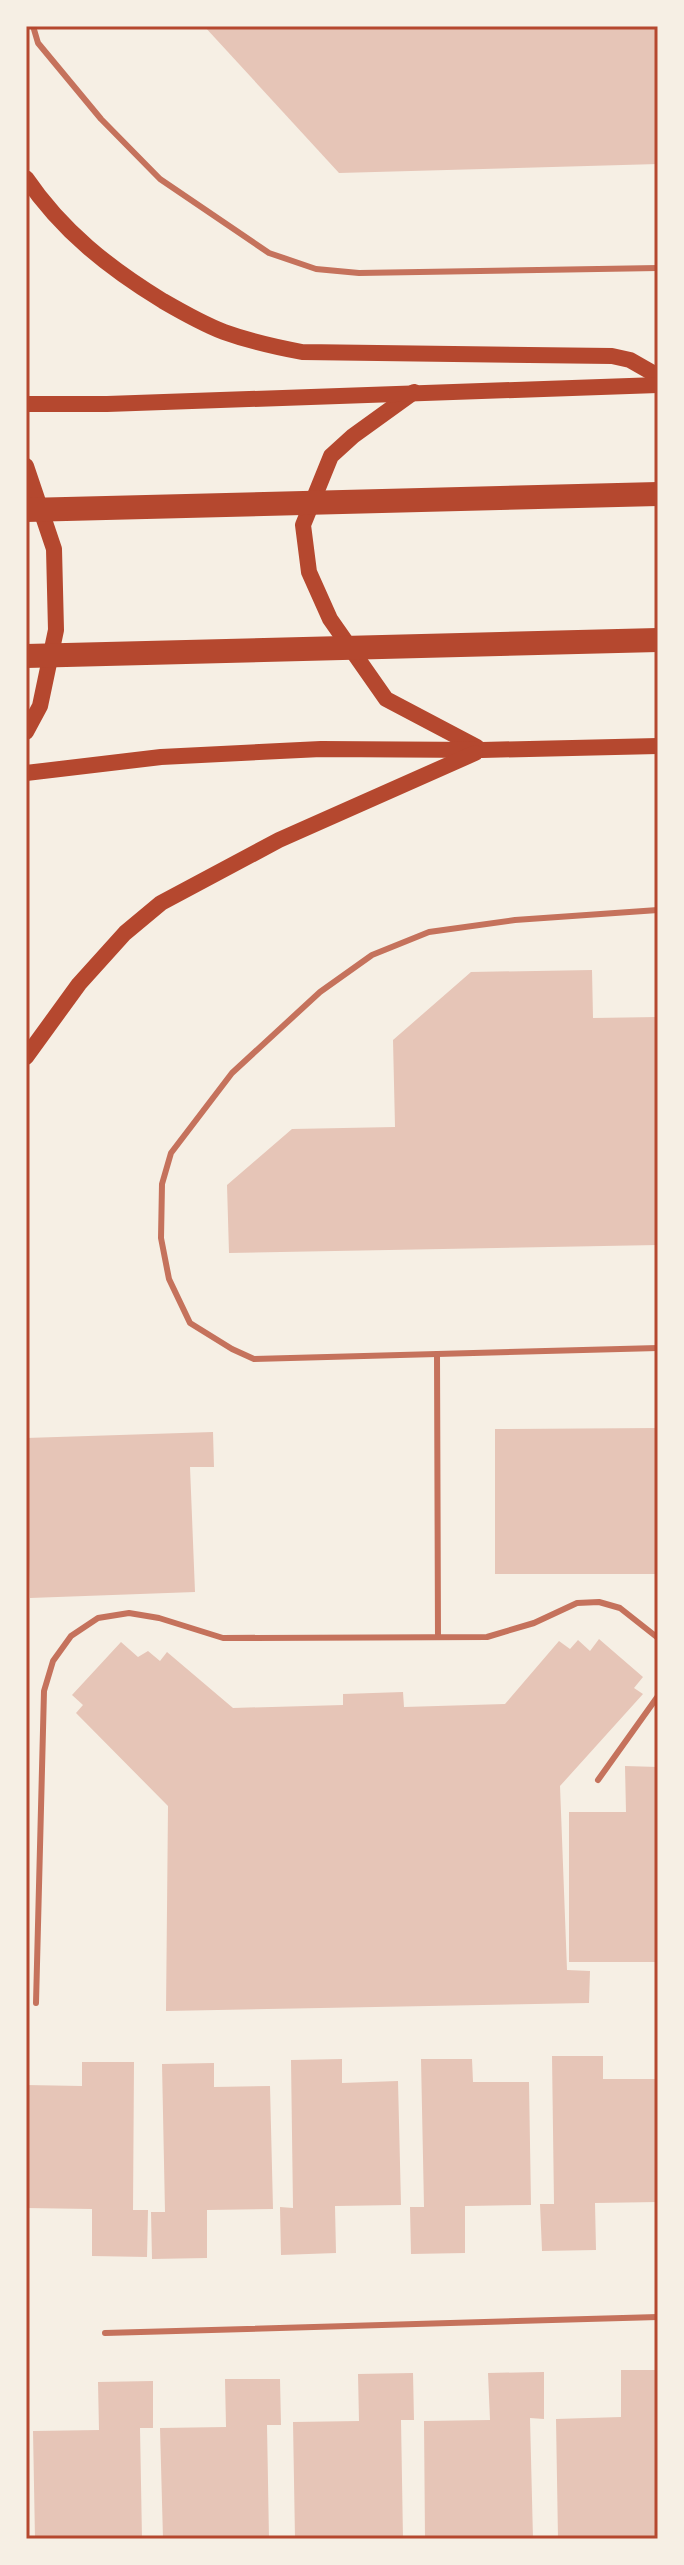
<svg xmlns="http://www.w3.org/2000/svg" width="684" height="2565" viewBox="0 0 684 2565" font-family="'Varela Round',sans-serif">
	<rect width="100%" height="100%" fill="#f6efe4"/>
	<g fill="#e6c5b7">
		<path d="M 204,26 L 658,26 L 658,164 L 339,173 Z"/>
		<path d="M 592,970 L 593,1018 L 658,1017 L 658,1245 L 229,1253 L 227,1185 L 292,1129 L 395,1127 L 393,1040 L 471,972 Z"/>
		<path d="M 658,1428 L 658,1574 L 495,1574 L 495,1429 Z"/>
		<path d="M 213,1432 L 214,1467 L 190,1467 L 195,1592 L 30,1598 L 26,1438 Z"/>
		<path d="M 599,1639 L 643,1677 L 634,1688 L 643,1694 L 560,1786 L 567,1970 L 590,1971 L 589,2003 L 166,2011 L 168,1806 L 76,1713 L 83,1705 L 72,1695 L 121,1642 L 138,1657 L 148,1651 L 160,1661 L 167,1652 L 233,1708 L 343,1705 L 343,1694 L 403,1692 L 404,1707 L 505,1704 L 559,1641 L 570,1649 L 578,1640 L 590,1651 Z"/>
		<path d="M 625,1766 L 658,1767 L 658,1962 L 569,1962 L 569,1812 L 626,1812 Z"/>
		<path d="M 552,2056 L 603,2056 L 603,2079 L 658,2079 L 658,2202 L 595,2203 L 596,2250 L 542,2251 L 540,2204 L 554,2204 Z"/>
		<path d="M 342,2059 L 342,2083 L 398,2081 L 401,2205 L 335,2206 L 336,2253 L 281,2255 L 280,2207 L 293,2208 L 291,2060 Z"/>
		<path d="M 421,2059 L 472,2059 L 473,2082 L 529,2082 L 531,2205 L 465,2206 L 465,2253 L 411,2254 L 410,2207 L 424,2207 Z"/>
		<path d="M 82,2062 L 134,2062 L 133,2210 L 148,2210 L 147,2257 L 92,2256 L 92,2209 L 26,2208 L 26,2085 L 82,2086 Z"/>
		<path d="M 214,2063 L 214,2087 L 270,2086 L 273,2209 L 207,2210 L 207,2258 L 152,2259 L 151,2212 L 165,2212 L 162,2064 Z"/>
		<path d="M 621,2370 L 658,2370 L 658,2539 L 558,2539 L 556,2419 L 621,2417 Z"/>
		<path d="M 544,2372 L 544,2419 L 530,2418 L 533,2539 L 425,2539 L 424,2421 L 490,2420 L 488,2373 Z"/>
		<path d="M 413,2373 L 414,2420 L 401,2420 L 403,2539 L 295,2539 L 293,2422 L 359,2421 L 358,2374 Z"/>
		<path d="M 225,2379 L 280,2379 L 281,2425 L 267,2425 L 269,2539 L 163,2539 L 160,2428 L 226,2427 Z"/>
		<path d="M 153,2381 L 153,2428 L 140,2428 L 142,2539 L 35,2539 L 33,2431 L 99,2430 L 98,2382 Z"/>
	</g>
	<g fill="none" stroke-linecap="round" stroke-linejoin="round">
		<g stroke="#c5725c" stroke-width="6">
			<path d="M 33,26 L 38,43 L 101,119 L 160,179 L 269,253 L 316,269 L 359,273 L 658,268"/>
			<path d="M 658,910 L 515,920 L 429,932 L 372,955 L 320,992 L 232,1073 L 171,1153 L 162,1184 L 161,1238 L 169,1279 L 190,1323 L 232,1349 L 254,1359 L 658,1348"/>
			<path d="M 437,1354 L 438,1637"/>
			<path d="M 598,1780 L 658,1696"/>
			<path d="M 36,2003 L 44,1691 L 53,1661 L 71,1636 L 98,1618 L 129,1613 L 159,1618 L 223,1638 L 487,1637 L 534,1623 L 577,1603 L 599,1602 L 620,1608 L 658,1638"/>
			<path d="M 105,2333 L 658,2317"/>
		</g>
		<g stroke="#b5482f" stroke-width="16">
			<path d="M 26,178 C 62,231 109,268 163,301 C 182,312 203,324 224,332 C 249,341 275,347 302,352 L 612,356 L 630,360 L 658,376"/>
			<path d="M 414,392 L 353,436 L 331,456 L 303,525 L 309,572 L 330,619 L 386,699 L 477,747"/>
			<path d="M 26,404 L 107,404 L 658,385"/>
			<path d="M 26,466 L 54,549 L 56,630 L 40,706 L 26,732"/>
			<path d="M 26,773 L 161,757 L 321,749 L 482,750 L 658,746"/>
			<path d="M 26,1057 L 79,984 L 125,933 L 161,903 L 279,840 L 475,753"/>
		</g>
		<g stroke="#b5482f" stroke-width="24">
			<path d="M 26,510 L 658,494"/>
			<path d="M 26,656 L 658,640"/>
		</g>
	</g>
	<rect width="684" height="2565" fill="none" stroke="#f6efe4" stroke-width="56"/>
	<rect x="28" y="28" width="628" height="2509" fill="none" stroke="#b5482f" stroke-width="3"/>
</svg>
